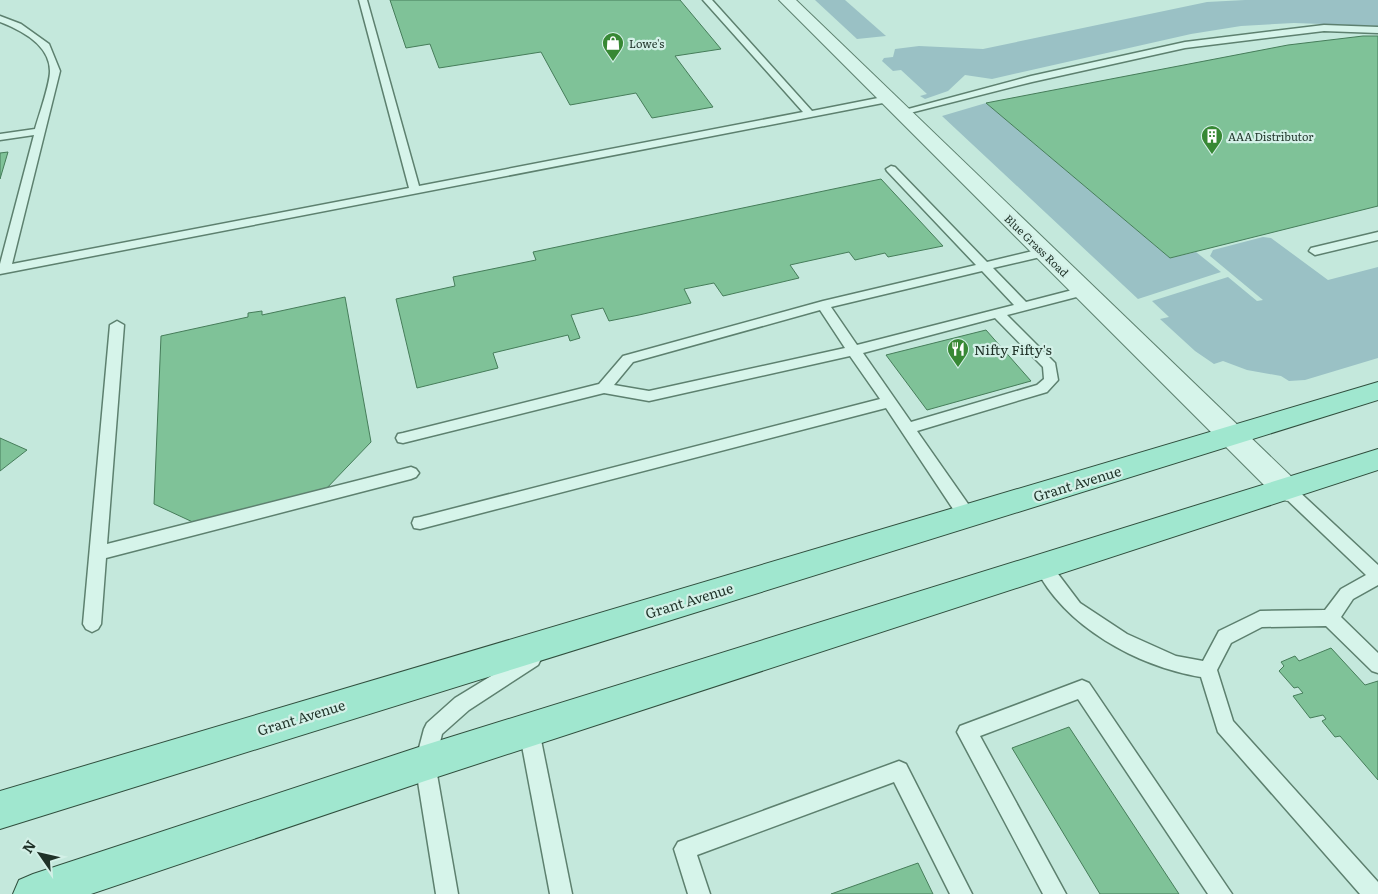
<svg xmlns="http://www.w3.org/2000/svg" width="1378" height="894" viewBox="0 0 1378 894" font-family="Literata,serif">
	<rect width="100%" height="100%" fill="#c4e8dc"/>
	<g fill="#9ac1c5">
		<path d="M 815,0 L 845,0 L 886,36 L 857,39 Z"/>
		<path d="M 1245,0 L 1378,0 L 1378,26 L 1294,23 L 1241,26 L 1191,34 L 992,79 L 965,75 L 948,91 L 925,99 L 920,96 L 927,94 L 901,70 L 893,71 L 882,61 L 884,58 L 893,57 L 895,49 L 919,46 L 983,49 L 1207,2 Z"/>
		<path d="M 986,103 L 1170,258 L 1196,252 L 1221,272 L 1138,299 L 942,116 Z"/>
		<path d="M 1263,237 L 1271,238 L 1328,280 L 1378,267 L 1378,358 L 1305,380 L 1289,381 L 1281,376 L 1247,370 L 1223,361 L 1214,364 L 1195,351 L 1160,319 L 1169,317 L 1152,301 L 1228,277 L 1257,301 L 1263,300 L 1210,256 L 1213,250 Z"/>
	</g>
	<g fill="#7fc298" stroke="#467d5a">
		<path d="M 390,0 L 680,0 L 721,49 L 675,56 L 713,107 L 652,118 L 636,93 L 570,105 L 541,52 L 439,68 L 430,44 L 406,48 Z"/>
		<path d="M 1363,36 L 1378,36 L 1378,206 L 1170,258 L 986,103 L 1288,45 Z"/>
		<path d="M 8,152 L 0,179 L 0,153 Z"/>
		<path d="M 881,179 L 943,246 L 888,257 L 885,253 L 855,260 L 849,252 L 790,265 L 799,278 L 723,296 L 714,283 L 684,289 L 691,303 L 639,315 L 609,321 L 603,308 L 571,315 L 580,338 L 570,341 L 568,335 L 493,353 L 498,368 L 417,388 L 396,299 L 455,286 L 453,277 L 536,260 L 533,252 Z"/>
		<path d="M 345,297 L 371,442 L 324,491 L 197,524 L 154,504 L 161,336 L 248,317 L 248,313 L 262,311 L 262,315 Z"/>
		<path d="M 986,330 L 1031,381 L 927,410 L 886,355 Z"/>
		<path d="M 0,438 L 27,450 L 0,471 Z"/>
		<path d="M 1331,648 L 1365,685 L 1378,681 L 1378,780 L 1340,736 L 1335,737 L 1322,721 L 1326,719 L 1323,715 L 1310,718 L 1293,696 L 1303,693 L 1298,687 L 1294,688 L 1279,671 L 1284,666 L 1281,662 L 1295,656 L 1299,661 Z"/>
		<path d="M 1069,727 L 1179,894 L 1100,894 L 1012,748 Z"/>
		<path d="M 918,863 L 933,894 L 831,894 Z"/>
	</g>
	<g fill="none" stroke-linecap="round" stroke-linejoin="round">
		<g stroke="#5d806f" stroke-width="3">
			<g id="lane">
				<path d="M 359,0 L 367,0 L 419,186 L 803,112 L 703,0 L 712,0 L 812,111 L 888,96 L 893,99 L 888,102 L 0,274 L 0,264 L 34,135 L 0,140 L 0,134 L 35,129 C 39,115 50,84 50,71 C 50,45 21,30 0,22 L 0,16 L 21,24 L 49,44 L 60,71 L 12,264 L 409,188 Z"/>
				<path d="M 1324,25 L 1378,27 L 1378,33 L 1324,31 L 1185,48 L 1032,82 L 902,115 L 897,112 L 1031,76 L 1185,42 Z"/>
				<path d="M 891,166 L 895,167 L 987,262 L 1045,248 L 1049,249 L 1051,252 L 1049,255 L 993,268 L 1026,302 L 1084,287 L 1090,291 L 1088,294 L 1007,315 L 1055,363 L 1058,380 L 1047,392 L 917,431 L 973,511 L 975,516 L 973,521 L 967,522 L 961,521 L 886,408 L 420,529 L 414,528 L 412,523 L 414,518 L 420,517 L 880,399 L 850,356 L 649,401 L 604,393 L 403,443 L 398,442 L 396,438 L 398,434 L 403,433 L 599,384 L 623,356 L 823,301 L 976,265 L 887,171 L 886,169 ZM 982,271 L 1014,305 L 857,345 L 831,307 ZM 820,310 L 845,348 L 649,391 L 614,385 L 633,362 ZM 995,318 L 1043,367 L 1044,379 L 1037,385 L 911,422 L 863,353 Z"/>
				<path d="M 1378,232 L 1378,240 L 1315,255 L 1309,251 L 1311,248 Z"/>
				<path d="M 117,321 L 124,325 L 107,544 L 411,467 L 416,469 L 419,473 L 416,477 L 411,479 L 106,558 L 101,624 L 98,629 L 92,632 L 86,629 L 83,624 L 110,325 Z"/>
				<path d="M 1287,484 L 1293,486 L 1378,565 L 1378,585 L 1353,599 L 1341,617 L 1378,653 L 1378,673 L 1372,671 L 1326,626 L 1262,627 L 1231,643 L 1217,670 L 1233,721 L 1378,882 L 1378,894 L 1360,894 L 1218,732 L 1201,677 C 1137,666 1065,627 1035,567 L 1037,562 L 1043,560 L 1049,562 L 1080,603 L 1127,634 L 1176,656 L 1203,661 L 1219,631 L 1254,614 L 1260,611 L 1325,610 L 1341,589 L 1366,575 L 1281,494 L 1279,490 L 1281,486 Z"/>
				<path d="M 532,651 L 538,653 L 541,659 L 538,665 L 469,710 L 442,734 L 435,763 L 458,894 L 436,894 L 415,763 L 424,729 L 427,723 L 455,698 Z"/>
				<path d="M 1082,680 L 1089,683 L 1232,894 L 1208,894 L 1078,699 L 980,736 L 1066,894 L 1043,894 L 957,732 L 960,726 Z"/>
				<path d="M 529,721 L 536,724 L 539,730 L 572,894 L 550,894 L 519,730 L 522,724 Z"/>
				<path d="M 899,761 L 906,764 L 972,894 L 950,894 L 894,782 L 697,855 L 710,894 L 688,894 L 674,849 L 678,842 Z"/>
			</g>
		</g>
		<g stroke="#5d806f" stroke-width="2">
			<path id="street" d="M 779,0 L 796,0 L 1297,482 L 1301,490 L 1297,498 L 1287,501 L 1277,498 Z"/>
		</g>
		<g stroke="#304f3e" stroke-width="2">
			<g id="primary">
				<path d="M 1378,382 L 1378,400 L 0,829 L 0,791 Z"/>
				<path d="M 1378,449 L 1378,470 L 425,781 L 91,894 L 13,894 L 19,880 L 33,874 L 425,745 Z"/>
			</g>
		</g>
		<use href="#lane" fill="#d6f4ea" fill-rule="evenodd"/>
		<use href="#street" fill="#d6f4ea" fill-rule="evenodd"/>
		<use href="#primary" fill="#a0e7cf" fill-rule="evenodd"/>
	</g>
	<defs>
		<g id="shop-pin" transform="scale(1.125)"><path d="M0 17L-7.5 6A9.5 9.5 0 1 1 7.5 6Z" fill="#378834" stroke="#d3f0e7"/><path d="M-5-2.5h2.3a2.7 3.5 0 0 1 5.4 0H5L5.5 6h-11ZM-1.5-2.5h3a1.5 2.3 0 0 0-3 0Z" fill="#fff"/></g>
		<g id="building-pin" transform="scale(1.125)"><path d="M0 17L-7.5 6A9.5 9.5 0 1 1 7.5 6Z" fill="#378834" stroke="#d3f0e7"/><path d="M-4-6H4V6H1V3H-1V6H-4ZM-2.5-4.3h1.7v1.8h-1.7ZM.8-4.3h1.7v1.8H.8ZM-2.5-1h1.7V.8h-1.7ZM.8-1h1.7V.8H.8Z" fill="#fff"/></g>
		<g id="restaurant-pin" transform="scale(1.125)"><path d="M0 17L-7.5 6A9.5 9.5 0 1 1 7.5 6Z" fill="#378834" stroke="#d3f0e7"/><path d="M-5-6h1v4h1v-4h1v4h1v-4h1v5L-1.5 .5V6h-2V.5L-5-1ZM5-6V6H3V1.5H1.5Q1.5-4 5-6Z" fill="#fff"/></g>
	</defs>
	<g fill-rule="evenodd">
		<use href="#shop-pin" x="613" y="43"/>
		<use href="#building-pin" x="1212" y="136"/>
		<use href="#restaurant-pin" x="958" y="349"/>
	</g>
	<g text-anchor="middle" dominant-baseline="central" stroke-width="4.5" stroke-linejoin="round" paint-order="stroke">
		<g font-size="11" fill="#1f3228" stroke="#d3f0e7" text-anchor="start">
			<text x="629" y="43">Lowe's</text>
			<text x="1228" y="136">AAA Distributor</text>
		</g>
		<g font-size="11" fill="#1f3228" stroke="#d3f0e7">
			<text transform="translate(1037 245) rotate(44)">Blue Grass Road</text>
		</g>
		<g font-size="14" fill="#1f3228" stroke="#d3f0e7" text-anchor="start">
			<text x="974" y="349">Nifty Fifty's</text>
		</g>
		<g font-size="14" fill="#1f3228" stroke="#d3f0e7">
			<text transform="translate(1077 483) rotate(-17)">Grant Avenue</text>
			<text transform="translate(689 600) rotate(-17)">Grant Avenue</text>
			<text transform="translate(301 717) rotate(-17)">Grant Avenue</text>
		</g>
	</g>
	<g transform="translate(40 854) rotate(304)" stroke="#d3f0e7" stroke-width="4" paint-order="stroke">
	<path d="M0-4L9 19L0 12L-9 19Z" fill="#1f3228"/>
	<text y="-8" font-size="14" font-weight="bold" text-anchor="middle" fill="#1f3228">N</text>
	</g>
</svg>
